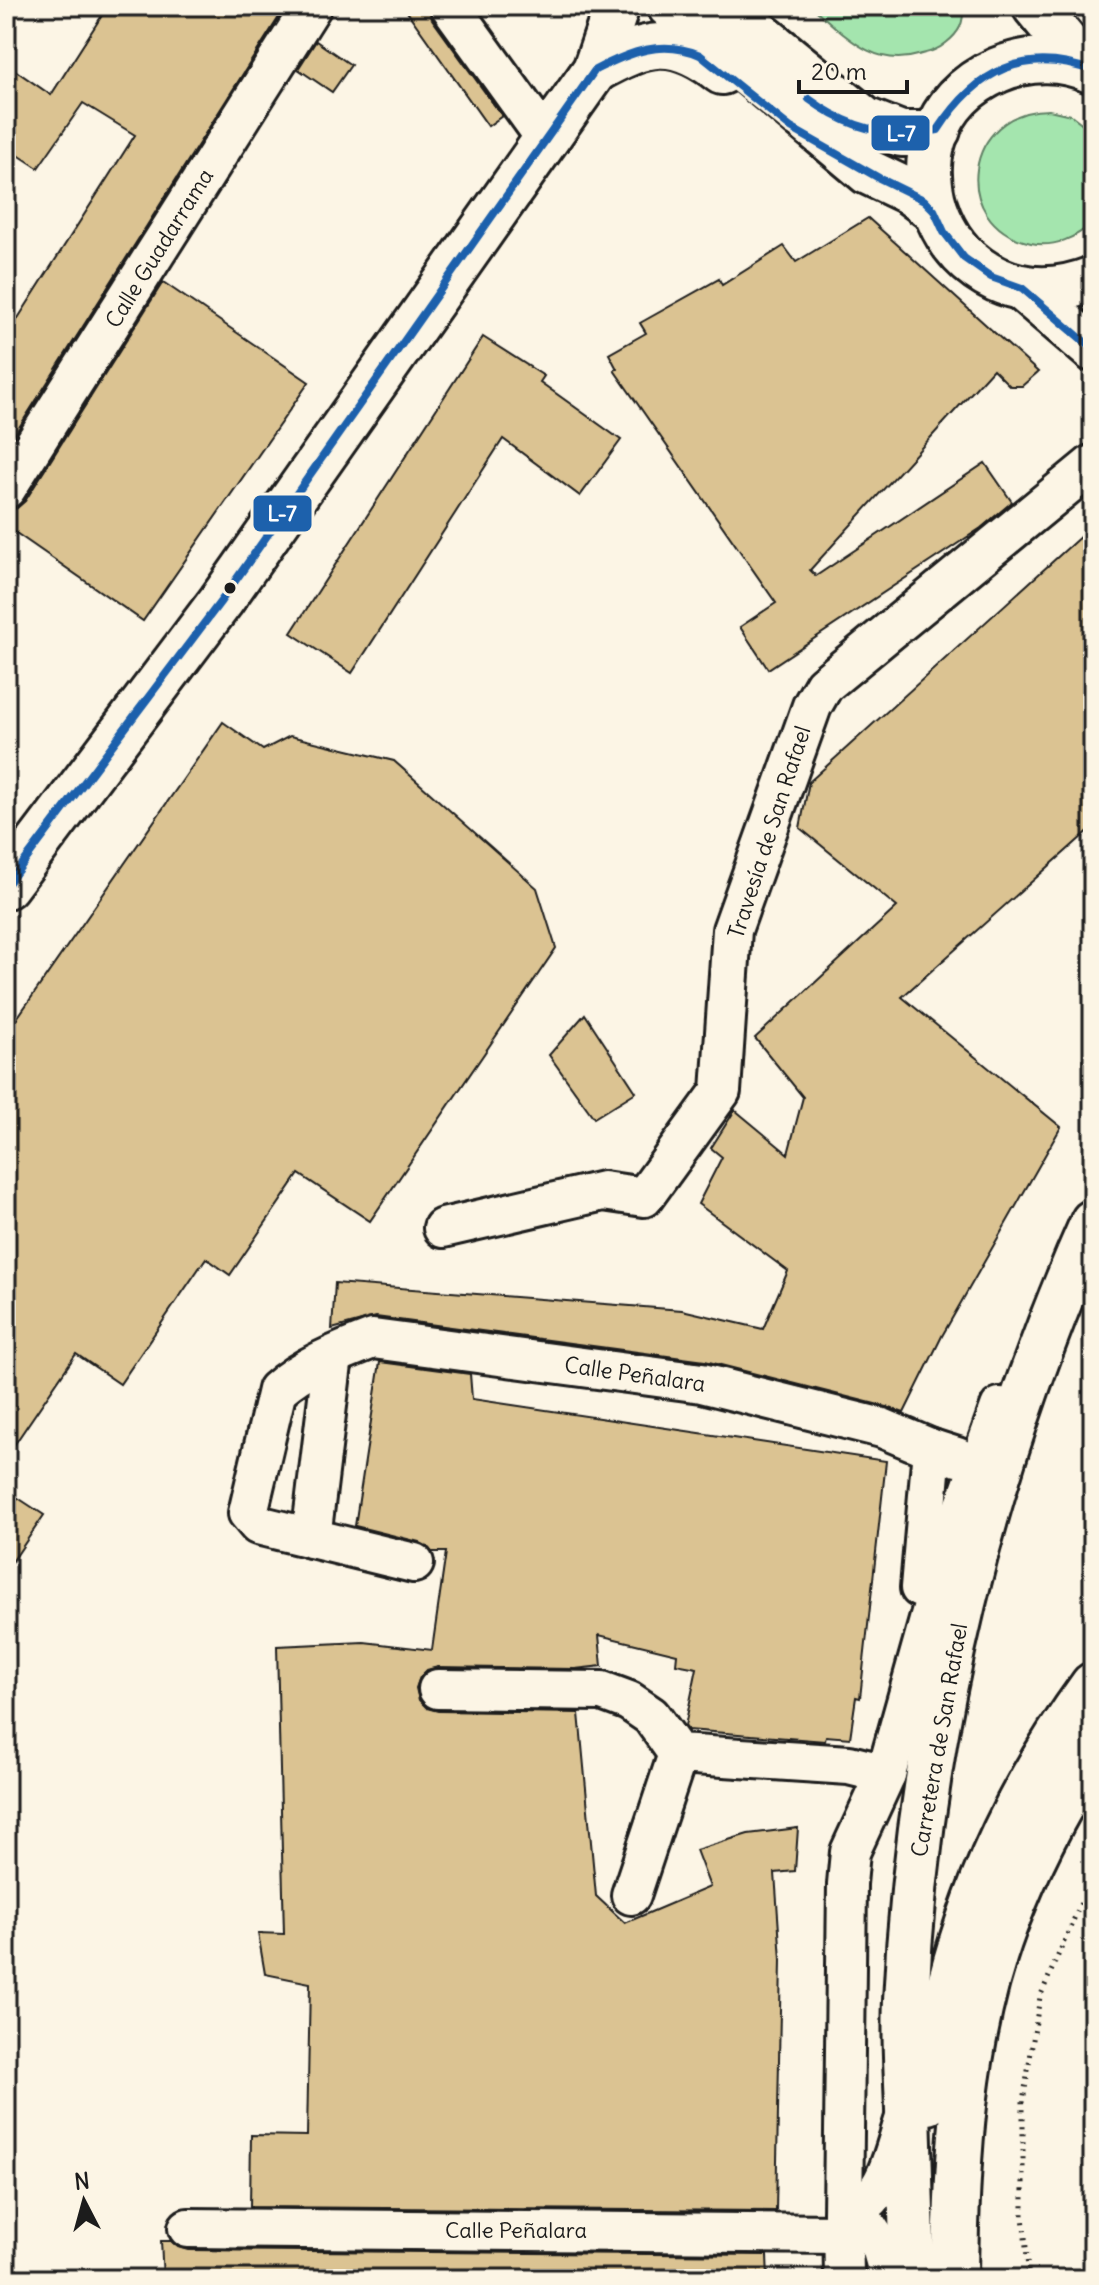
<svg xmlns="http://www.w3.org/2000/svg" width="1099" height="2285" viewBox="0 0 1099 2285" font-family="Delius,sans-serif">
	<rect width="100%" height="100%" fill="#fcf5e5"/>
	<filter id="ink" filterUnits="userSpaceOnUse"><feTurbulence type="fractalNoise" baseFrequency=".0125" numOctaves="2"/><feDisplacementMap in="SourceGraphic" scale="16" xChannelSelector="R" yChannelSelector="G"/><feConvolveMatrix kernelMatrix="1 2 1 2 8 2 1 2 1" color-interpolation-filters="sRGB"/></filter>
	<g filter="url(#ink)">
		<g fill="#a4e5ae" stroke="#608065" stroke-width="2">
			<path d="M 811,6 L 963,6 C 964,23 960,32 946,43 C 938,50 929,52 918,55 C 873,69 843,33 811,6 Z"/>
			<path d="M 1049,110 L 1071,115 L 1093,132 L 1093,222 C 1076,238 1054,248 1031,243 C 948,224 964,110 1049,110 Z"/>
		</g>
		<g fill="#dbc392" stroke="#1c1c1c" stroke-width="2">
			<path d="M 108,6 L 286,6 L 6,448 L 6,337 L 135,135 L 83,103 L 38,168 L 6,147 L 6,64 L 51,95 Z"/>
			<path d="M 403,6 L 428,6 L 432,19 L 502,116 L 488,126 Z"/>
			<path d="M 316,41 L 351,65 L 332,92 L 298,69 Z"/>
			<path d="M 868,218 L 1038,372 L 1022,386 L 1010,386 L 993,369 L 810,570 L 816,576 L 985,463 L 1012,502 L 981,528 L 768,669 L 740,627 L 776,603 L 614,370 L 617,369 L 609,354 L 646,333 L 640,323 L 719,279 L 722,285 L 784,246 L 796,262 Z"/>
			<path d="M 163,282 L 309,382 L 143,621 L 6,526 L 6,511 L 17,508 L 25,501 Z"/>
			<path d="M 483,337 L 544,376 L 540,382 L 621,440 L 580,496 L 503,439 L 352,673 L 291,633 Z"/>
			<path d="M 1093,525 L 1093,827 L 902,997 L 1061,1127 L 942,1336 L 904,1413 L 887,1407 L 705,1361 L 376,1317 L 332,1329 L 335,1283 L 682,1310 L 763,1329 L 788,1271 L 698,1204 L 722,1157 L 711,1148 L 735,1110 L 788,1154 L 803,1097 L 755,1038 L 897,907 L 800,828 L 809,782 Z"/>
			<path d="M 223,722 L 263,750 L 290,736 L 394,761 L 537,888 L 556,948 L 370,1221 L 299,1174 L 230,1275 L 206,1258 L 120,1384 L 76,1354 L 6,1457 L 6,1034 Z"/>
			<path d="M 585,1014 L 636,1092 L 594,1118 L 549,1055 Z"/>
			<path d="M 380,1362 L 470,1374 L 472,1399 L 886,1461 L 860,1698 L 856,1697 L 850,1738 L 826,1736 L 825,1741 L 688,1730 L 685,1726 L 697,1668 L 676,1664 L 677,1654 L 599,1635 L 602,1666 L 575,1669 L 438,1667 L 427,1670 L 420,1677 L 416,1688 L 419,1700 L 427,1708 L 438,1711 L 579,1713 L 596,1896 L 625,1923 L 710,1887 L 696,1850 L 748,1834 L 798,1828 L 795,1871 L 775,1873 L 781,1960 L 776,2211 L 250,2207 L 251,2135 L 307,2136 L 310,1983 L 265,1974 L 258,1933 L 284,1934 L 277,1646 L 364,1642 L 432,1650 L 446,1552 L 432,1552 L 419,1542 L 355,1526 Z"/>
			<path d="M 6,1490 L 44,1515 L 6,1571 Z"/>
			<path d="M 161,2241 L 171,2241 L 178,2247 L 188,2250 L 767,2255 L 768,2279 L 163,2279 Z"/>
		</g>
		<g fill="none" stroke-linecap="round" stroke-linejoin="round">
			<g stroke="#1c1c1c" stroke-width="44">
				<g id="minor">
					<path d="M 450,6 L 546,139"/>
					<path d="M 6,489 L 312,6"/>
					<path d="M 443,1228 L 603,1191 L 644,1197 L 721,1091 L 732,930 L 812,706 L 824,685 L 1093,464"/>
					<path d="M 311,1538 L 333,1356"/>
					<path d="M 414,1563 L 258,1525 L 248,1513 L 277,1390 C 302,1367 341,1351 373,1339 L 702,1383 L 882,1428 L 932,1449"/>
					<path d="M 920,1588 L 932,1449 L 957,1457"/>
					<path d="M 438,1689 L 602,1691 L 629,1701 L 651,1716 L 678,1754 L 849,1765 L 886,1774"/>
					<path d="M 631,1895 L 678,1754"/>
					<path d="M 843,2215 C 850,2211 859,2208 866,2203 C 888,2185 895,2148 904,2121"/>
					<path d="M 843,2215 L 868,2227 L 881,2247 L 890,2279"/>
					<path d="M 188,2228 L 844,2234"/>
					<path d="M 844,2279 L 843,2215 L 847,1884 L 850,1852 L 886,1774 L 947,1556 L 1000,1407"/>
				</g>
			</g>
			<g stroke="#1c1c1c" stroke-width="50">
				<g id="major">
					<path d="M 670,6 L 868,172 L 910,192 L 934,210"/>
					<path d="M 725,6 L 865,120 L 901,134 L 927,134 L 938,130"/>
					<path d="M 1035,6 L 1086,68"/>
					<path d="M 595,70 C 647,41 673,34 722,72"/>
					<path d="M 1093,71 C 1063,57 1028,57 998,70 C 862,130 945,337 1093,279"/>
					<path d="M 1022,288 L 1093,349"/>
					<path d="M 6,886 L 221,601 L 595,70 L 617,6"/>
					<path d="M 928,2102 C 947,1945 1000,1812 1093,1685"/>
					<path d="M 913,2279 C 911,2223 910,2166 908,2110 C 907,2073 904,2037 906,2001 C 918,1733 984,1466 1093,1222"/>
					<path d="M 955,2279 C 956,2162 963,2036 1005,1925 C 1028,1864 1058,1806 1093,1752"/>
				</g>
			</g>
			<path stroke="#1c1c1c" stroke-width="5" stroke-dasharray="2 6" stroke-linecap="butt" d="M 1029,2279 L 1023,2216 L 1023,2101 L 1040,1997 L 1093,1875"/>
			<use href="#minor" stroke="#fcf5e5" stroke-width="38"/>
			<use href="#major" stroke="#fcf5e5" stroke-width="44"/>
			<g stroke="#fcf5e5" stroke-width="14">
				<g id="bus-1">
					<path d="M 809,99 C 848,128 890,140 938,130 C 977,70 1024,46 1093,71"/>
					<path d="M 6,886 L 221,601 L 595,70 C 630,52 662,39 700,55 L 791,128 L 879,178 L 924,200 L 934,210 L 944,232 L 964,258 L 991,277 L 1022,288 L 1093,349"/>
				</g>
			</g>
			<use href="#bus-1" stroke="#1d61ac" stroke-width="8"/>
		</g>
	</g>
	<circle fill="#1c1c1c" stroke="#fcf5e5" stroke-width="3" cx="230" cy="588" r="7"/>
	<g text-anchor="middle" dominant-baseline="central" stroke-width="6" stroke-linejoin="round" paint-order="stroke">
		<g font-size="22" fill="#1c1c1c" stroke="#fcf5e5">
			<text transform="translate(159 248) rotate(-58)">Calle Guadarrama</text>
			<text transform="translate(769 832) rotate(-72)">Travesía de San Rafael</text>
			<text transform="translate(635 1374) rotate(8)">Calle Peñalara</text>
			<text transform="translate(939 1740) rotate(-80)">Carretera de San Rafael</text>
			<text x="516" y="2230">Calle Peñalara</text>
		</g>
	</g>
	<g stroke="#fcf5e5" stroke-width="3">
		<rect x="870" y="114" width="61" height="38" rx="8" fill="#1d61ac"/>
		<rect x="252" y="494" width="61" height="39" rx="8" fill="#1d61ac"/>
	</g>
	<g font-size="22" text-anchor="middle" font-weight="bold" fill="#fff">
		<text x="901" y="141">L-7</text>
		<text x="282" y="521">L-7</text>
	</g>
	<rect width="1099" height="2285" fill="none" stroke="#fcf5e5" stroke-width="32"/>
	<rect x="16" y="16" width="1067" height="2253" fill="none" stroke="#1c1c1c" stroke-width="3" filter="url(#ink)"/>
	<g transform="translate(84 2201) rotate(354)" stroke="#fcf5e5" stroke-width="6" paint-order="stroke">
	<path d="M0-6L14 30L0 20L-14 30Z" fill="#1c1c1c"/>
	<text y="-12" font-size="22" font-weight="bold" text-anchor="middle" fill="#1c1c1c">N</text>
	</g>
	<path d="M799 80v12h108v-12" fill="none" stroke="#1c1c1c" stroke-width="4"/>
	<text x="811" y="80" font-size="24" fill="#1c1c1c" stroke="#fcf5e5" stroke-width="6" paint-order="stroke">20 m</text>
</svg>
